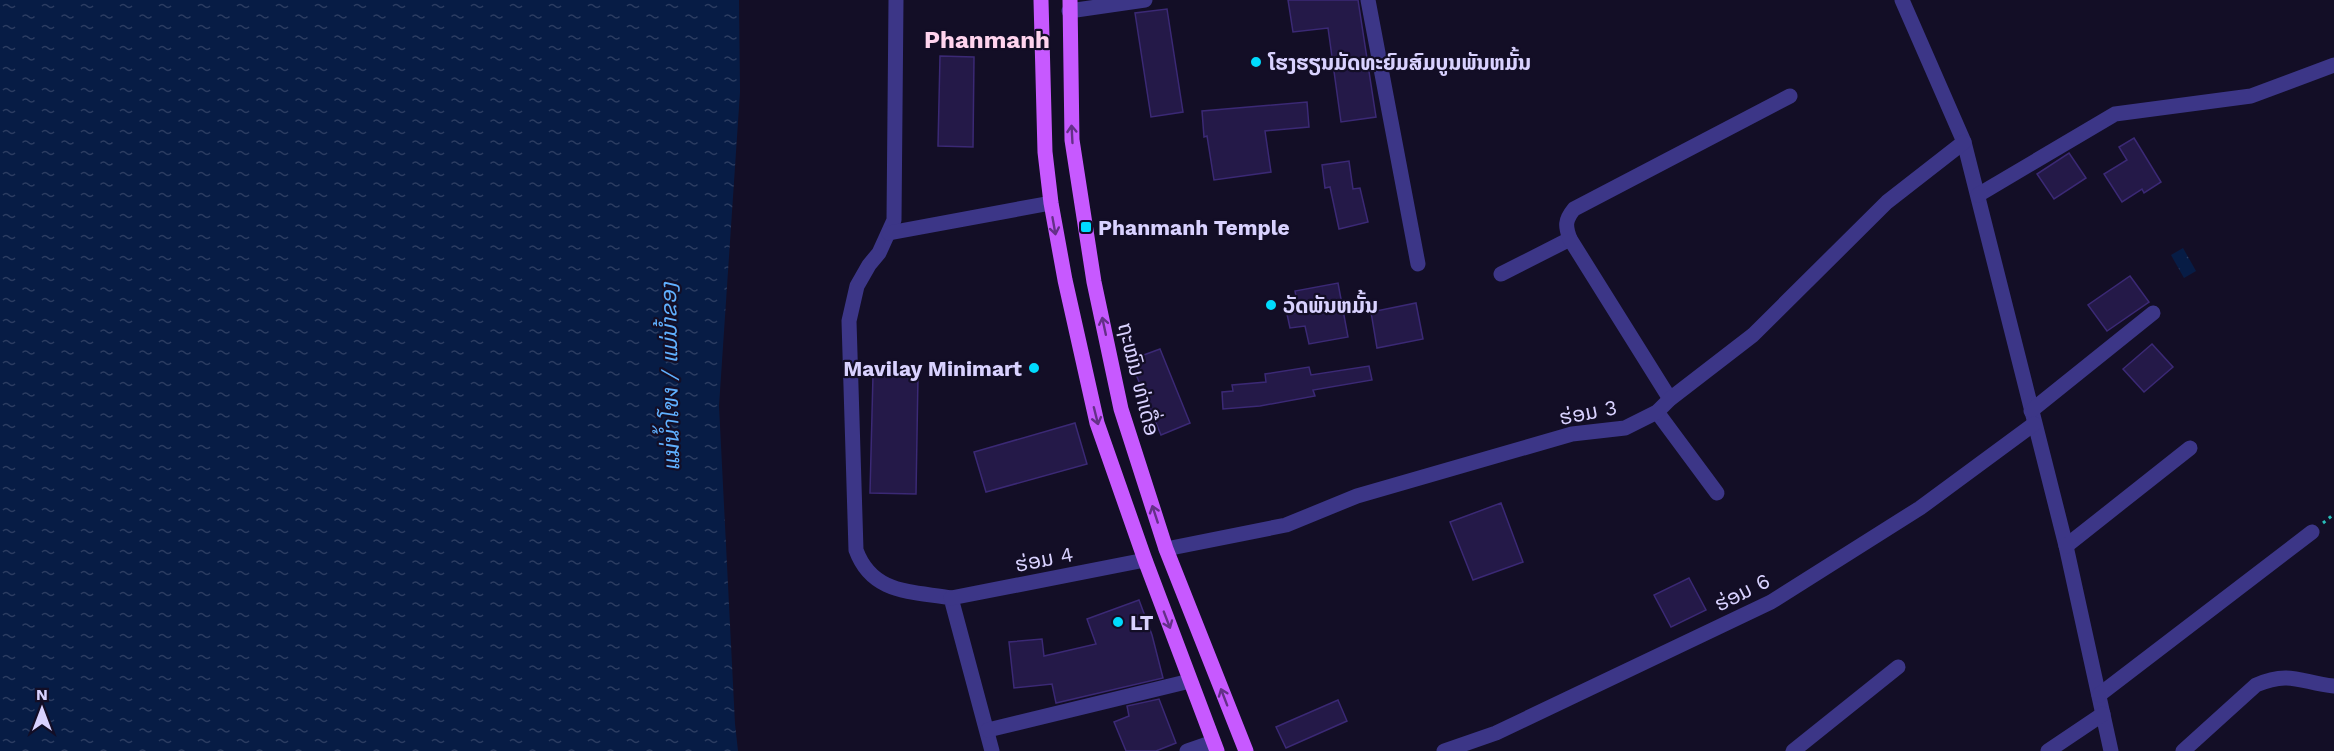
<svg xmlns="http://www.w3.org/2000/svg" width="2334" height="751" viewBox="0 0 2334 751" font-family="'Work Sans','Noto Sans Lao',Sarabun,sans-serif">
	<defs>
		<pattern id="water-ripples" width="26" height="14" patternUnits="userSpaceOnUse" patternTransform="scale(1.5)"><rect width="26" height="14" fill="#071c45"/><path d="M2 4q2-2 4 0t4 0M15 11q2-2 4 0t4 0" fill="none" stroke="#2b3c61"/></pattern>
	</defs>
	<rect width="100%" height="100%" fill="#130e26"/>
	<g fill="url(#water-ripples)">
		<path d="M 0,0 L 739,0 L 740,92 L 719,406 L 735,724 L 738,751 L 0,751 Z"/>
		<path d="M 2183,248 L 2196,271 L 2184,278 L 2171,255 Z"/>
	</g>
	<g fill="#241948" stroke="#3b2975" stroke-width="1.5">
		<path d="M 1288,0 L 1358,0 L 1376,117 L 1341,122 L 1328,28 L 1293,32 Z"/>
		<path d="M 1167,9 L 1183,112 L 1151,117 L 1135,13 Z"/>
		<path d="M 940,56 L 974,57 L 973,147 L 938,146 Z"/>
		<path d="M 1307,102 L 1309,127 L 1265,131 L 1271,172 L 1214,180 L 1207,136 L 1204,137 L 1202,111 Z"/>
		<path d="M 2134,138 L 2161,182 L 2144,193 L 2142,189 L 2122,202 L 2104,174 L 2127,160 L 2119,147 Z"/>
		<path d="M 2069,153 L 2086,178 L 2054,199 L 2037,174 Z"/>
		<path d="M 1349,161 L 1353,189 L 1360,188 L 1368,222 L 1339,229 L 1330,187 L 1325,188 L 1322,165 Z"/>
		<path d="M 2130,276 L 2149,302 L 2107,331 L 2088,305 Z"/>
		<path d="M 1338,283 L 1348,337 L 1309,344 L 1305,326 L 1290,328 L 1287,314 L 1299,312 L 1295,291 Z"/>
		<path d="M 1416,303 L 1423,339 L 1377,348 L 1371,312 Z"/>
		<path d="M 2152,344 L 2173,367 L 2144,392 L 2123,369 Z"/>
		<path d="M 1160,349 L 1190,423 L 1161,435 L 1130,360 Z"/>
		<path d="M 1369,366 L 1372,380 L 1313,390 L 1315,396 L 1260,406 L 1223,409 L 1222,392 L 1233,391 L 1232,385 L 1266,382 L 1265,374 L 1309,367 L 1311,375 Z"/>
		<path d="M 873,375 L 918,376 L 916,494 L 870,493 Z"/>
		<path d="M 1075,423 L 1087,464 L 986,492 L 974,452 Z"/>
		<path d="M 1501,503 L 1523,562 L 1473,580 L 1450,522 Z"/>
		<path d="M 1689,578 L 1706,610 L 1671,627 L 1654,595 Z"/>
		<path d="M 1139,600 L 1152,635 L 1163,678 L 1056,703 L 1052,684 L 1014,688 L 1009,642 L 1042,639 L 1044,656 L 1096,644 L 1087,619 Z"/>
		<path d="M 1159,699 L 1176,743 L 1156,751 L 1126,751 L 1114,722 L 1129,716 L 1127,706 Z"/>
		<path d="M 1338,700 L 1347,721 L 1286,748 L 1276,727 Z"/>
	</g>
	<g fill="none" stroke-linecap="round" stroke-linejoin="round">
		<path stroke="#28bdb9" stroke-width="3" stroke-dasharray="3 4.5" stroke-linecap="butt" d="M 2323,523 L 2334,514"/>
		<g stroke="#3c3687" stroke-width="15">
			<path d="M 896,0 L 894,220 L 879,253 L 869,265 L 857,286 L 849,321 L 856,550 C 872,594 911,591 951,598 L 992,751"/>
			<path d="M 1368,0 L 1418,264"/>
			<path d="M 1902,0 L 1964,142 L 2066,546 L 2111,751"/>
			<path d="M 1069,11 L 1145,0"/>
			<path d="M 1978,195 L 2115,114 L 2251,96 L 2334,65"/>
			<path d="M 889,233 L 1051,203"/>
			<path d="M 1501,274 L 1570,239"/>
			<path d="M 1670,399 L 1570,239 C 1565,226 1565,220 1574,209 L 1790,96"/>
			<path d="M 2031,411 L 2153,313"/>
			<path d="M 1657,412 L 1717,493"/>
			<path d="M 2066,546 L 2190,448"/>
			<path d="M 1166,549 L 1286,525 L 1357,496 L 1572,434 L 1625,428 L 1657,412 L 1670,399 L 1753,335 L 1887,202 L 1964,142"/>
			<path d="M 951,598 L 1145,560"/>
			<path d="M 2099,695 L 2312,532"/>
			<path d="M 988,730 L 1190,681"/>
			<path d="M 1187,751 L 1213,742"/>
			<path d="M 1444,751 L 1496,733 L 1771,602 L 1920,508 L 2034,424"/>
			<path d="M 1793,751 L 1898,667"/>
			<path d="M 2048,751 L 2103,714"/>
			<path d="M 2183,751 L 2256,685 C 2290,670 2302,683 2334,686"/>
		</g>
		<g stroke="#c759ff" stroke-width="15">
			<path d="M 1041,0 L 1045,152 L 1051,203 L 1065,280 L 1097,423 L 1145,560 L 1217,751"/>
			<path d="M 1070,0 L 1072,140 L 1094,282 L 1121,409 L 1166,549 L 1246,751"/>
		</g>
	</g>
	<defs><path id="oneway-shaft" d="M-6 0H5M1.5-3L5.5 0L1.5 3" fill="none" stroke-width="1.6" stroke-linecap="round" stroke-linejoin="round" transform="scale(1.5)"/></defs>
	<g stroke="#643088">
		<use href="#oneway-shaft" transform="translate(1072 134) rotate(-93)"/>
		<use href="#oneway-shaft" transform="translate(1054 226) rotate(80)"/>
		<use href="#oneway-shaft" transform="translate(1104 326) rotate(-102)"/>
		<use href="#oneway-shaft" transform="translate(1096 416) rotate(76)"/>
		<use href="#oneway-shaft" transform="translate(1155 514) rotate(-108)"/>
		<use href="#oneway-shaft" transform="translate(1167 620) rotate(69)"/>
		<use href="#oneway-shaft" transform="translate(1224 697) rotate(-111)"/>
	</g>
	<g fill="#00dbfd" stroke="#130e26" stroke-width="2">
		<circle cx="1256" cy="62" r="6"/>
		<rect x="1080" y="221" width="12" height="12" rx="3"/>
		<circle cx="1271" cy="305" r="6"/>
		<circle cx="1034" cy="368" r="6"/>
		<circle cx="1118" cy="622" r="6"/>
	</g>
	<g text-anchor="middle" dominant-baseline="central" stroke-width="4.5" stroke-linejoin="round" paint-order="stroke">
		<g font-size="21" font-weight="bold" fill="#d9d2ff" stroke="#130e26" text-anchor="start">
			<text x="1268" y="62">ໂຮງຮຽນມັດທະຍົມສົມບູນພັນຫມັ້ນ</text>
			<text x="1098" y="227">Phanmanh Temple</text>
			<text x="1283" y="305">ວັດພັນຫມັ້ນ</text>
			<text x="1022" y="368" text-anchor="end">Mavilay Minimart</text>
			<text x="1130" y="622">LT</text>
		</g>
		<g font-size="21" fill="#d9d2ff" stroke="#130e26">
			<text transform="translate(1139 379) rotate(76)">ຖະໝົນ ທ່າເດື່ອ</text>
			<text transform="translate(1588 412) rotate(-11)">ຮ່ອມ 3</text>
			<text transform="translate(1044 559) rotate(-11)">ຮ່ອມ 4</text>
			<text transform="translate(1742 592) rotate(-27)">ຮ່ອມ 6</text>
		</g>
		<g font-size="22" font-style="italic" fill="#60b0ff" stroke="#130e26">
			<text transform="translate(670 376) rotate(-91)">แม่น้ำโขง / ແມ່ນ້ຳຂອງ</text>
		</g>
		<g font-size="24" font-weight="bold" fill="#ffd4ee" stroke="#130e26">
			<text x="987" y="40">Phanmanh</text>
		</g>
	</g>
	<g transform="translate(42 709)" stroke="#130e26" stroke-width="4.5" paint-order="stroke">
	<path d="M0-4.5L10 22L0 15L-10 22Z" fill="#d9d2ff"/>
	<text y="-9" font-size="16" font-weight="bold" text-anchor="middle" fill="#d9d2ff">N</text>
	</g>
</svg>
